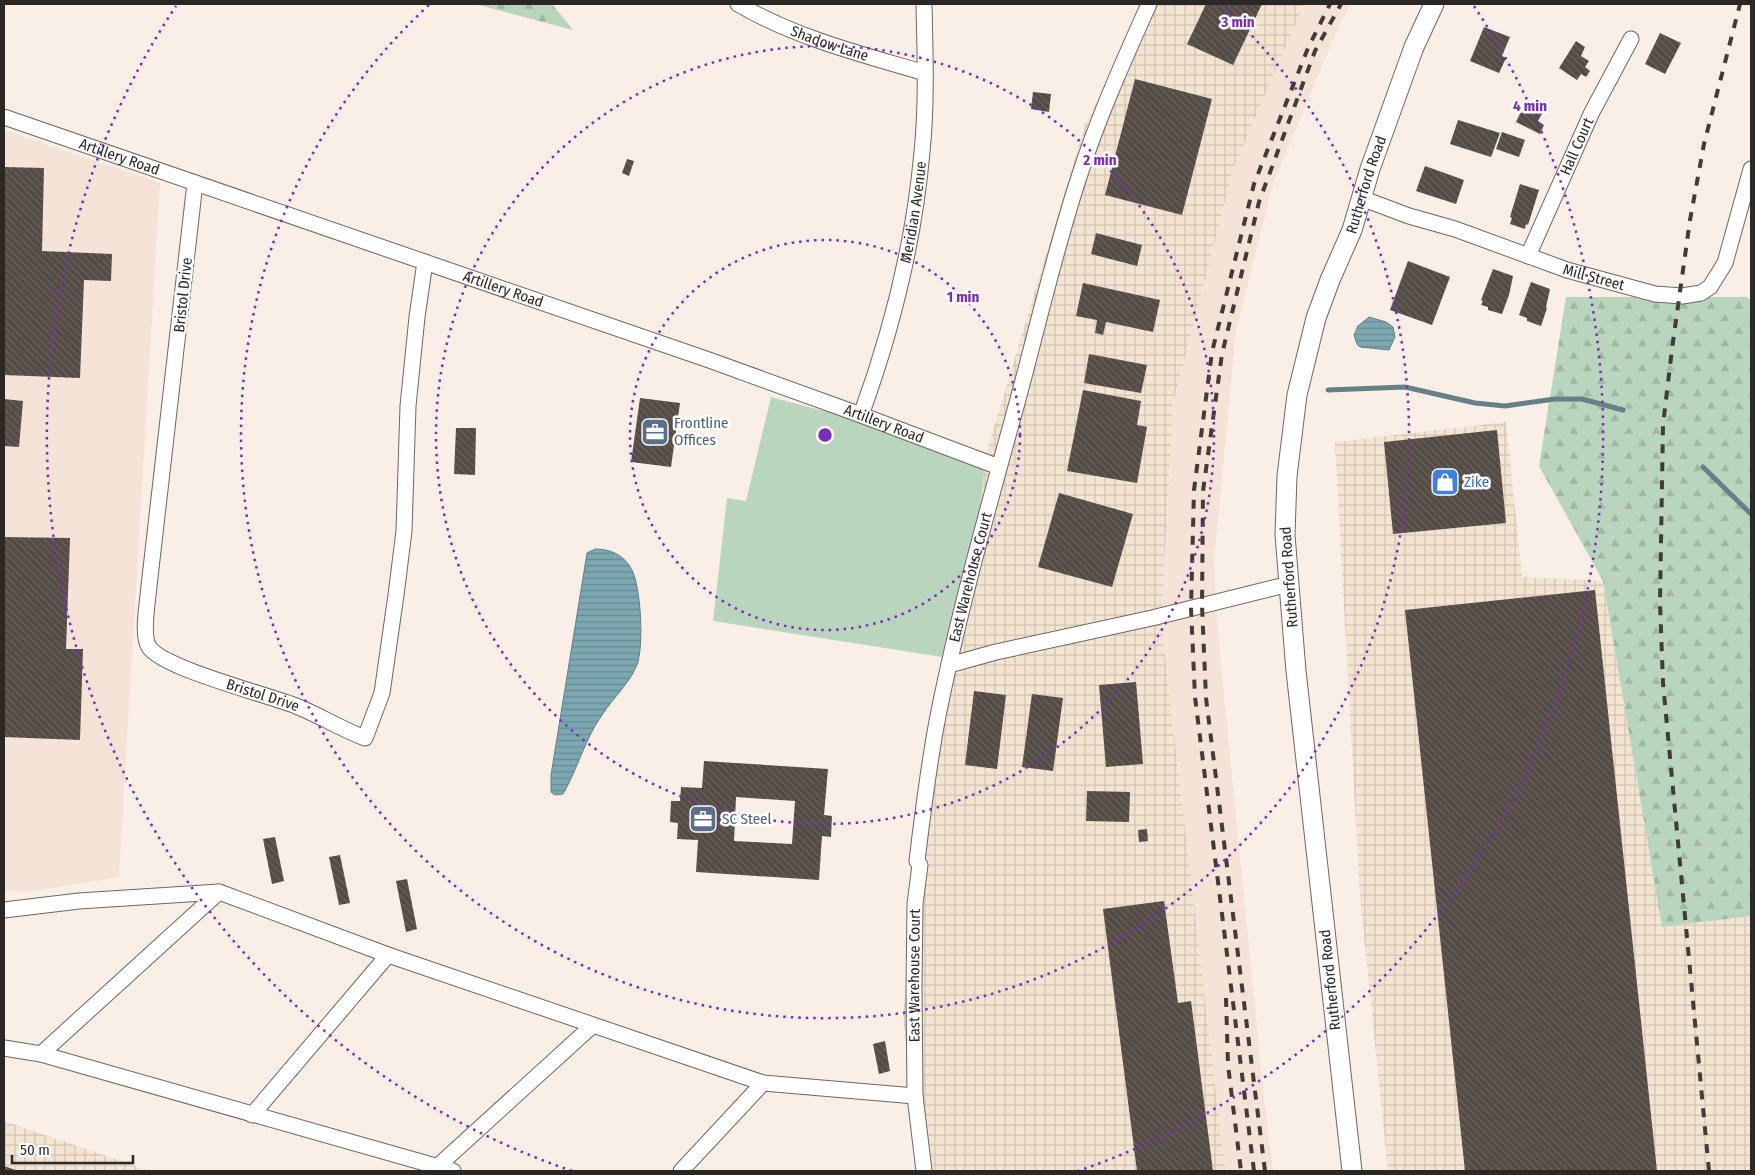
<svg xmlns="http://www.w3.org/2000/svg" width="1755" height="1175" viewBox="0 0 1755 1175" font-family="'Fira Sans Condensed',sans-serif">
	<defs>
		<pattern id="industrial-grid" width="8" height="8" patternUnits="userSpaceOnUse" patternTransform="scale(1.25)"><rect width="8" height="8" fill="#f4e4d2"/><path d="M0 4h8M4 0v8" fill="none" stroke="#d1c4b4"/></pattern>
		<pattern id="forest-firs" width="22" height="20" patternUnits="userSpaceOnUse" patternTransform="scale(1.25)"><rect width="22" height="20" fill="#bad5bd"/><path d="M5 1l3.5 6h-7zM16 11l3.5 6h-7z" fill="#a0b7a2"/></pattern>
		<pattern id="water-rules" width="6" height="5" patternUnits="userSpaceOnUse" patternTransform="scale(1.25)"><rect width="6" height="5" fill="#7ca8b2"/><path d="M0 2.5h6" fill="none" stroke="#668991"/></pattern>
		<pattern id="building-back-hatch" width="6" height="6" patternUnits="userSpaceOnUse" patternTransform="scale(1.25)"><rect width="6" height="6" fill="#544b45"/><path d="M-1 5l2 2M0 0l6 6M5-1l2 2" fill="none" stroke="#69625d"/></pattern>
	</defs>
	<rect width="100%" height="100%" fill="#f9efe7"/>
	<g fill="#f4e3d6">
		<path d="M 1304,4 L 1351,4 L 1339,25 L 1273,184 L 1236,331 L 1214,561 L 1218,634 L 1264,1099 L 1273,1171 L 1225,1171 L 1161,622 L 1173,404 L 1233,170 Z"/>
		<path d="M 4,130 L 160,183 L 119,877 L 25,892 L 4,890 Z"/>
	</g>
	<g fill="url(#industrial-grid)">
		<path d="M 1146,4 L 1304,4 L 1233,170 L 1173,404 L 1161,622 L 1225,1171 L 920,1171 L 912,1113 L 903,1013 L 933,762 L 942,657 L 980,512 L 986,454 L 1085,125 Z"/>
		<path d="M 1506,422 L 1522,577 L 1603,581 L 1662,927 L 1751,916 L 1751,1171 L 1388,1171 L 1360,897 L 1335,442 Z"/>
		<path d="M 4,1121 L 150,1171 L 4,1171 Z"/>
	</g>
	<g fill="url(#forest-firs)">
		<path d="M 475,4 L 552,4 L 573,30 Z"/>
		<path d="M 1566,297 L 1747,297 L 1751,301 L 1751,916 L 1662,927 L 1603,581 L 1539,466 Z"/>
	</g>
	<path fill="#bad5bd" d="M 771,397 L 986,454 L 980,512 L 942,657 L 713,621 L 727,498 L 746,501 Z"/>
	<g fill="url(#water-rules)" stroke="#648187">
		<path d="M 1369,317 L 1386,322 L 1393,327 L 1395,337 L 1389,350 L 1360,347 L 1357,344 L 1354,335 L 1358,326 Z"/>
		<path d="M 595,549 C 611,549 624,555 632,570 C 641,588 644,646 637,665 C 629,684 613,698 602,715 C 585,739 578,768 563,794 L 555,795 L 551,792 L 551,775 L 587,553 Z"/>
	</g>
	<g fill="none" stroke-linecap="round" stroke-linejoin="round">
		<g stroke="#648187" stroke-width="5">
			<path d="M 1328,390 L 1405,387 L 1475,403 L 1505,406 L 1555,399 L 1582,399 L 1623,410"/>
			<path d="M 1703,467 L 1751,514"/>
		</g>
	</g>
	<g fill="url(#building-back-hatch)" fill-rule="evenodd">
		<path d="M 1206,4 L 1262,4 L 1233,65 L 1187,44 Z"/>
		<path d="M 1484,27 L 1510,37 L 1502,56 L 1506,58 L 1499,73 L 1470,61 Z"/>
		<path d="M 1660,33 L 1681,43 L 1665,74 L 1645,64 Z"/>
		<path d="M 1576,41 L 1585,47 L 1581,56 L 1589,61 L 1585,67 L 1590,71 L 1586,77 L 1581,74 L 1577,80 L 1559,68 Z"/>
		<path d="M 1135,79 L 1212,99 L 1182,215 L 1105,195 Z"/>
		<path d="M 1033,92 L 1051,94 L 1049,112 L 1031,109 Z"/>
		<path d="M 1526,101 L 1544,110 L 1538,121 L 1544,125 L 1540,134 L 1516,122 Z"/>
		<path d="M 1458,120 L 1500,133 L 1491,157 L 1450,144 Z"/>
		<path d="M 1502,132 L 1525,140 L 1519,157 L 1496,149 Z"/>
		<path d="M 627,159 L 634,161 L 629,176 L 622,173 Z"/>
		<path d="M 1425,166 L 1464,180 L 1456,204 L 1416,191 Z"/>
		<path d="M 4,167 L 44,168 L 42,251 L 112,254 L 111,281 L 84,280 L 80,378 L 4,375 Z"/>
		<path d="M 1520,184 L 1539,190 L 1528,225 L 1526,224 L 1525,229 L 1510,224 L 1512,218 L 1510,217 Z"/>
		<path d="M 1096,233 L 1142,245 L 1137,266 L 1091,254 Z"/>
		<path d="M 1408,261 L 1450,277 L 1432,325 L 1390,310 Z"/>
		<path d="M 1493,269 L 1513,276 L 1509,295 L 1502,314 L 1488,310 L 1488,307 L 1481,305 L 1483,301 L 1481,300 Z"/>
		<path d="M 1531,282 L 1550,289 L 1546,307 L 1547,308 L 1541,326 L 1527,321 L 1527,318 L 1519,315 Z"/>
		<path d="M 1083,283 L 1160,300 L 1153,332 L 1106,322 L 1103,335 L 1095,333 L 1097,320 L 1076,316 Z"/>
		<path d="M 1089,354 L 1147,365 L 1141,393 L 1084,383 Z"/>
		<path d="M 1083,390 L 1141,401 L 1137,425 L 1147,427 L 1137,483 L 1067,471 Z"/>
		<path d="M 640,398 L 680,403 L 671,467 L 631,462 Z"/>
		<path d="M 4,399 L 23,401 L 19,447 L 4,446 Z"/>
		<path d="M 456,428 L 476,428 L 475,475 L 454,474 Z"/>
		<path d="M 1497,430 L 1506,523 L 1393,534 L 1384,442 Z"/>
		<path d="M 1059,493 L 1133,514 L 1112,587 L 1038,567 Z"/>
		<path d="M 4,537 L 70,538 L 66,649 L 83,649 L 80,740 L 4,737 Z"/>
		<path d="M 1595,590 L 1657,1171 L 1465,1171 L 1405,610 Z"/>
		<path d="M 1136,682 L 1143,764 L 1106,767 L 1099,685 Z"/>
		<path d="M 974,691 L 1006,695 L 997,769 L 965,765 Z"/>
		<path d="M 1032,694 L 1063,698 L 1053,771 L 1022,767 Z"/>
		<path d="M 704,761 L 828,769 L 824,815 L 832,816 L 831,837 L 822,836 L 819,880 L 696,872 L 698,840 L 677,839 L 678,823 L 670,822 L 671,801 L 680,801 L 681,787 L 702,788 ZM 736,797 L 795,801 L 792,844 L 734,841 Z"/>
		<path d="M 1087,791 L 1130,792 L 1129,822 L 1086,821 Z"/>
		<path d="M 1147,829 L 1148,841 L 1139,842 L 1138,830 Z"/>
		<path d="M 275,837 L 284,881 L 272,884 L 263,839 Z"/>
		<path d="M 340,855 L 350,903 L 339,905 L 329,857 Z"/>
		<path d="M 407,879 L 417,929 L 406,932 L 396,881 Z"/>
		<path d="M 1164,901 L 1178,1003 L 1191,1001 L 1213,1171 L 1137,1171 L 1103,909 Z"/>
		<path d="M 885,1041 L 890,1071 L 879,1074 L 873,1044 Z"/>
		<path d="M 4,1166 L 18,1171 L 4,1171 Z"/>
	</g>
	<g fill="none" stroke-linecap="round" stroke-linejoin="round">
		<g stroke="#6f665f" stroke-width="17">
			<g id="minor">
				<path id="s1" d="M 738,4 C 796,38 861,54 925,73"/>
				<path id="s2" d="M 4,117 L 709,360 L 861,415 L 999,467"/>
				<path id="s3" d="M 195,183 L 149,586 C 148,601 141,635 149,647 C 162,668 268,695 296,706 C 319,715 341,729 365,738 L 382,693 L 396,595 L 404,531 L 408,406 L 417,317 L 425,262"/>
				<path id="s4" d="M 1361,198 L 1409,216 L 1455,229 L 1567,270 L 1655,294 L 1682,296 L 1701,293 L 1710,287 L 1725,263 L 1751,169"/>
				<path id="s5" d="M 1528,256 L 1592,112 L 1631,39"/>
				<path id="s6" d="M 861,415 C 892,330 914,242 922,152 C 927,103 925,53 924,4"/>
				<path d="M 949,665 L 996,652 L 1152,618 L 1289,584"/>
				<path d="M 4,910 L 79,901 L 219,892 L 388,955 L 763,1083 L 915,1096"/>
				<path d="M 4,1048 L 41,1054 L 453,1171"/>
				<path d="M 41,1054 L 219,892"/>
				<path d="M 252,1115 L 388,955"/>
				<path d="M 438,1166 L 592,1026"/>
				<path d="M 681,1171 L 763,1083"/>
				<path id="s7" d="M 924,1171 L 915,1096 L 914,987 L 915,904 L 920,865 L 917,861 C 923,811 929,760 939,711 C 960,607 989,505 1017,403 C 1038,326 1055,249 1080,174 C 1099,115 1124,60 1149,4"/>
			</g>
		</g>
		<g stroke="#6f665f" stroke-width="21">
			<g id="tertiary">
				<path id="s8" d="M 1352,1171 L 1296,671 L 1285,535 L 1287,476 L 1297,395 L 1316,318 L 1330,280 L 1352,230 L 1370,169 L 1414,47 L 1434,4"/>
			</g>
		</g>
		<use href="#minor" stroke="#fff" stroke-width="15"/>
		<use href="#tertiary" stroke="#fff" stroke-width="19"/>
		<g stroke="#413c38" stroke-width="4" stroke-dasharray="9 9" stroke-linecap="butt">
			<path d="M 1226,998 L 1228,1065 L 1241,1171"/>
			<path d="M 1254,1171 L 1195,697 L 1191,608 L 1194,490 L 1212,352 L 1254,184 L 1308,48 L 1330,4"/>
			<path d="M 1265,1171 L 1206,698 L 1202,606 L 1203,491 L 1222,354 L 1259,202 L 1315,51 L 1341,4"/>
			<path d="M 1709,1171 L 1663,683 L 1660,602 L 1663,425 L 1672,349 L 1690,220 L 1704,144 L 1740,4"/>
		</g>
	</g>
	<g fill="none" stroke="#7b2cbf" stroke-width="2.5" stroke-dasharray="2.5 5">
		<circle cx="825" cy="435" r="195"/>
		<circle cx="825" cy="435" r="389"/>
		<path d="M1220 4A584 584 0 1 1 430 4"/>
		<path d="M572 1171A778 778 0 0 1 176 6M1474 6A778 778 0 0 1 1078 1171"/>
	</g>
	<defs>
		<g id="office-square" transform="scale(1.4375)"><rect x="-9" y="-9" width="18" height="18" rx="4" fill="#5c6f8a" stroke="#fefefe"/><path d="M-6-3h4V-5.5h4V-3h4V5H-6ZM-1-4.5V-3h2v-1.5ZM-6 0V1H6V0Z" fill="#fff"/></g>
		<g id="shop-square" transform="scale(1.4375)"><rect x="-9" y="-9" width="18" height="18" rx="4" fill="#3f7fe0" stroke="#fefefe"/><path d="M-5-2.5h2.3a2.7 3.5 0 0 1 5.4 0H5L5.5 6h-11ZM-1.5-2.5h3a1.5 2.3 0 0 0-3 0Z" fill="#fff"/></g>
	</defs>
	<g fill-rule="evenodd">
		<use href="#office-square" x="655" y="432"/>
		<use href="#shop-square" x="1445" y="482"/>
		<use href="#office-square" x="703" y="819"/>
	</g>
	<g text-anchor="middle" dominant-baseline="central" stroke-width="5" stroke-linejoin="round" paint-order="stroke">
		<g font-size="15" fill="#2b2724" stroke="#fefefe">
			<text stroke="none"><textPath href="#s1" startOffset="100">Shadow Lane</textPath></text>
			<text stroke="none"><textPath href="#s5" startOffset="120">Hall Court</textPath></text>
			<text stroke="none"><textPath href="#s2" startOffset="122">Artillery Road</textPath></text>
			<text stroke="none"><textPath href="#s8" startOffset="1002">Rutherford Road</textPath></text>
			<text stroke="none"><textPath href="#s6" startOffset="210">Meridian Avenue</textPath></text>
			<text stroke="none"><textPath href="#s4" startOffset="246">Mill Street</textPath></text>
			<text stroke="none"><textPath href="#s2" startOffset="528">Artillery Road</textPath></text>
			<text transform="translate(183 295) rotate(-84)">Bristol Drive</text>
			<text stroke="none"><textPath href="#s2" startOffset="932">Artillery Road</textPath></text>
			<text stroke="none"><textPath href="#s7" startOffset="601">East Warehouse Court</textPath></text>
			<text transform="translate(1289 577) rotate(-94)">Rutherford Road</text>
			<text stroke="none"><textPath href="#s3" startOffset="592">Bristol Drive</textPath></text>
			<text stroke="none"><textPath href="#s7" startOffset="196">East Warehouse Court</textPath></text>
			<text transform="translate(1330 980) rotate(-96)">Rutherford Road</text>
		</g>
		<g font-size="15" fill="#4e5e75" stroke="#fefefe" text-anchor="start">
			<text x="674" y="423">Frontline<tspan x="674" dy="17">Offices</tspan></text>
			<text x="722" y="819">SC Steel</text>
		</g>
		<g font-size="15" fill="#366cbe" stroke="#fefefe" text-anchor="start">
			<text x="1464" y="482">Zike</text>
		</g>
	</g>
	<circle cx="825" cy="435" r="8" fill="#7b2cbf" stroke="#fefefe" stroke-width="2.5"/>
	<g font-size="15" text-anchor="middle" font-weight="bold" fill="#7b2cbf" stroke="#fefefe" stroke-width="5" stroke-linejoin="round" paint-order="stroke">
		<text x="1238" y="27">3 min</text>
		<text x="1530" y="111">4 min</text>
		<text x="1100" y="165">2 min</text>
		<text x="963" y="302">1 min</text>
	</g>
	<rect width="1755" height="1175" fill="none" stroke="#2b2724" stroke-width="10"/>
	<path d="M12 1155v8h121v-8" fill="none" stroke="#2b2724" stroke-width="2.5"/>
	<text x="20" y="1155" font-size="15" fill="#2b2724" stroke="#fefefe" stroke-width="4" paint-order="stroke">50 m</text>
</svg>
